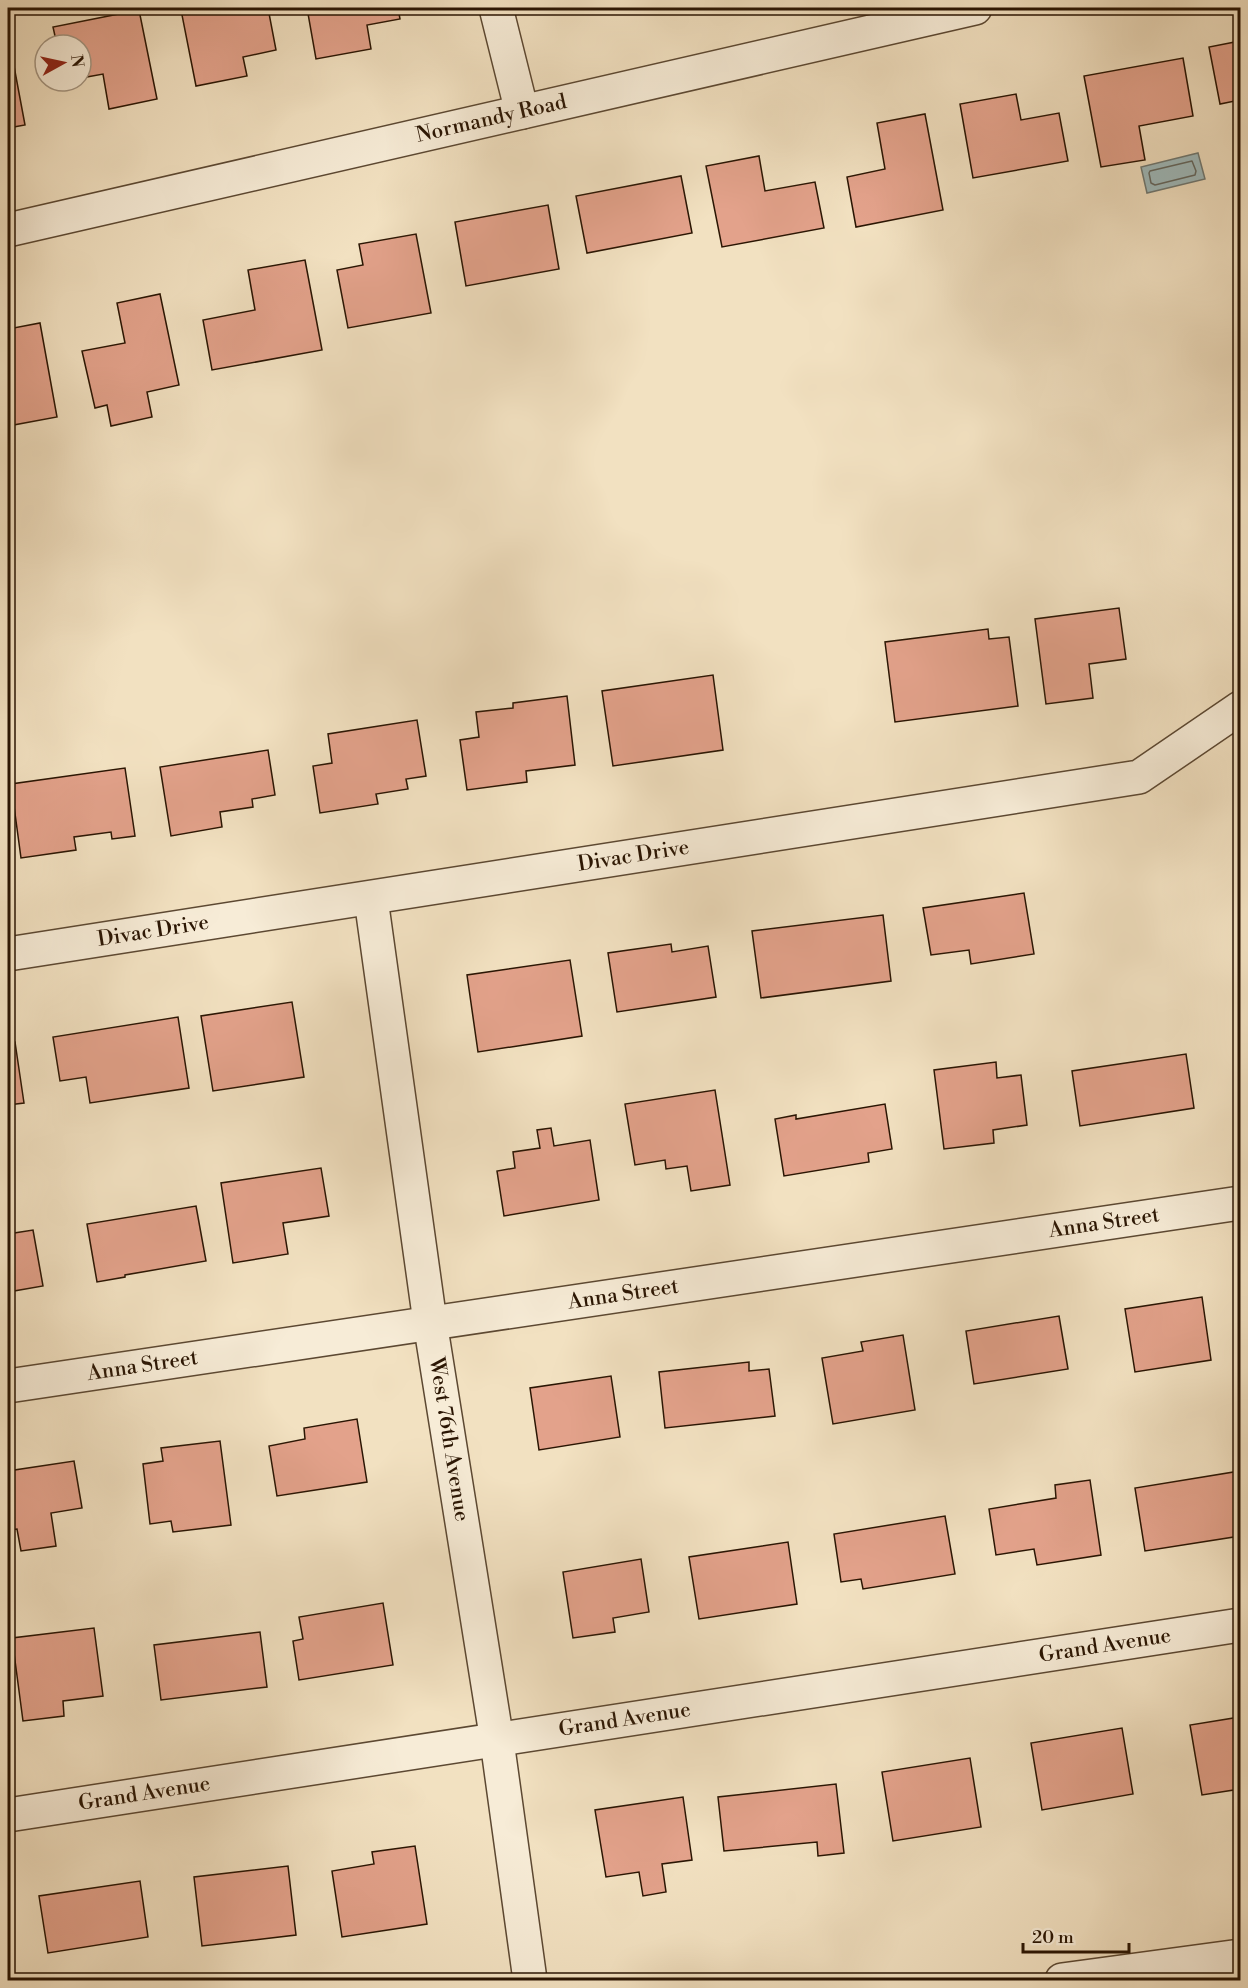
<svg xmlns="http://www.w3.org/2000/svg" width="1248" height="1988" viewBox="0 0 1248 1988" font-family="'Libre Bodoni',serif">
	<rect width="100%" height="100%" fill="#f2e1c1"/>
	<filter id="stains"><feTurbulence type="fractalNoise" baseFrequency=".00333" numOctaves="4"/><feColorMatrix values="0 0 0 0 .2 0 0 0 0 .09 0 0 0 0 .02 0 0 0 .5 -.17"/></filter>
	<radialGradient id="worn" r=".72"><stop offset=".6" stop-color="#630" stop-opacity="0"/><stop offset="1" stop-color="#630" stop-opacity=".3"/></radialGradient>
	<path fill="#9fbbbd" stroke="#707973" stroke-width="1.5" d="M 1198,153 L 1205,179 L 1147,193 L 1141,167 Z"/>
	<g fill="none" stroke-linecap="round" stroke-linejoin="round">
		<path stroke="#646860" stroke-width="1.5" d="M 1192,161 L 1196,171 L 1195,175 L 1155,185 L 1151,183 L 1149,173 L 1150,171 Z"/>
	</g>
	<g fill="#e3a28b" stroke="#2a1503" stroke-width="1.5">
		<path d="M 195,8 L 268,8 L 276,50 L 243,57 L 247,76 L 196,86 L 181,10 Z"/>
		<path d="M 307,8 L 398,8 L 400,19 L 367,25 L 371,49 L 316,59 Z"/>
		<path d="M 139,10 L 157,99 L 109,109 L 103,74 L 81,78 L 81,45 L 57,45 L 53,27 Z"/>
		<path d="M 8,34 L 25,125 L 8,128 Z"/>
		<path d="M 1240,41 L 1240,100 L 1220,104 L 1209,47 Z"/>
		<path d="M 1183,58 L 1193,116 L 1139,126 L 1145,160 L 1101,167 L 1084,76 Z"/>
		<path d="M 1016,94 L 1021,120 L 1059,113 L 1068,161 L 973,178 L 960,104 Z"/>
		<path d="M 925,114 L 943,210 L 856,227 L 847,177 L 885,169 L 877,123 Z"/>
		<path d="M 759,156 L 765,191 L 815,182 L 824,228 L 722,247 L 706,166 Z"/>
		<path d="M 681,176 L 692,233 L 587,253 L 576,196 Z"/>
		<path d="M 548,205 L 559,269 L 466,286 L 455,222 Z"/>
		<path d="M 416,234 L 431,313 L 348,328 L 337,270 L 363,265 L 359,244 Z"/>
		<path d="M 305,260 L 322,350 L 212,370 L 203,320 L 255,310 L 248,270 Z"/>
		<path d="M 160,294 L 179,385 L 147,392 L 152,417 L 111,426 L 107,405 L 95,408 L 82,351 L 125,343 L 117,303 Z"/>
		<path d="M 40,323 L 57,417 L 8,426 L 8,329 Z"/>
		<path d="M 1119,608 L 1126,659 L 1089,664 L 1093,698 L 1046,704 L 1035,619 Z"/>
		<path d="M 988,629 L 989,639 L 1009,637 L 1018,706 L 895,722 L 885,642 Z"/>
		<path d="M 713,675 L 723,750 L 613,766 L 602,691 Z"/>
		<path d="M 567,696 L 575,765 L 526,771 L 527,782 L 467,790 L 460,740 L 479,737 L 476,712 L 513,708 L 513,703 Z"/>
		<path d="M 417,720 L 426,776 L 406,779 L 408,789 L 376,794 L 378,804 L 320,813 L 313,766 L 332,763 L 328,734 Z"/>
		<path d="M 268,750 L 275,795 L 252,799 L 253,807 L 220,812 L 222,827 L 171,836 L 160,767 Z"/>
		<path d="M 125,768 L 135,836 L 112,839 L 111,832 L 74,837 L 76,850 L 21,858 L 11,784 Z"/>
		<path d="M 1237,867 L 1240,867 L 1240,895 Z"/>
		<path d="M 1024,893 L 1034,954 L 971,964 L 969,950 L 931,955 L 923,908 Z"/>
		<path d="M 883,915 L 891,981 L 761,998 L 752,931 Z"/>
		<path d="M 671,944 L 672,952 L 708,946 L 716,997 L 617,1012 L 608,953 Z"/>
		<path d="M 570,960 L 582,1036 L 478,1052 L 467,975 Z"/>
		<path d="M 292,1002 L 304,1077 L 213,1091 L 201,1016 Z"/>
		<path d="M 178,1017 L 189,1088 L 90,1103 L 86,1077 L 60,1081 L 53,1037 Z"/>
		<path d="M 15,1042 L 24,1103 L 8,1105 L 8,1043 Z"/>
		<path d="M 1186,1054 L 1194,1108 L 1080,1126 L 1072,1071 Z"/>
		<path d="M 996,1062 L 997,1078 L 1021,1075 L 1027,1125 L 993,1130 L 994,1143 L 944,1149 L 934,1070 Z"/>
		<path d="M 715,1090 L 730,1185 L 691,1191 L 687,1166 L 666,1169 L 665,1160 L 635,1165 L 625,1104 Z"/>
		<path d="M 885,1104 L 892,1149 L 868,1153 L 869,1162 L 784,1176 L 775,1119 L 796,1115 L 796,1119 Z"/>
		<path d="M 551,1128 L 554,1146 L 590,1140 L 599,1200 L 504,1216 L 497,1171 L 515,1168 L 513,1152 L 540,1148 L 537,1130 Z"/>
		<path d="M 321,1168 L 329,1216 L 283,1223 L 288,1254 L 233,1263 L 221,1183 Z"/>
		<path d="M 196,1206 L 206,1261 L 125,1275 L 125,1277 L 97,1282 L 87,1224 Z"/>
		<path d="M 33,1230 L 43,1286 L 8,1292 L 8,1234 Z"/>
		<path d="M 1202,1297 L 1211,1360 L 1135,1372 L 1125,1309 Z"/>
		<path d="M 1059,1316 L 1068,1369 L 974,1384 L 966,1331 Z"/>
		<path d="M 903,1335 L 915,1410 L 833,1424 L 822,1358 L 863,1351 L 861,1342 Z"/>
		<path d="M 749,1362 L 749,1371 L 769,1369 L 775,1416 L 665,1428 L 659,1372 Z"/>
		<path d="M 611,1376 L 620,1437 L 539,1450 L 530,1388 Z"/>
		<path d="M 357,1419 L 367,1482 L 277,1496 L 269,1446 L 305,1439 L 304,1428 Z"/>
		<path d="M 220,1441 L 231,1525 L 173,1532 L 171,1521 L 150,1524 L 143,1464 L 163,1461 L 161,1448 Z"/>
		<path d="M 74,1461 L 82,1508 L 51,1513 L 56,1546 L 21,1551 L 17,1529 L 8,1530 L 8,1471 Z"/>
		<path d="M 1240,1471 L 1240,1536 L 1145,1551 L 1135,1488 Z"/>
		<path d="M 1090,1480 L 1101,1555 L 1037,1565 L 1034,1549 L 996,1555 L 989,1509 L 1056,1498 L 1055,1485 Z"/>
		<path d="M 945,1516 L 955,1574 L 863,1589 L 861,1579 L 841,1582 L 834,1534 Z"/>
		<path d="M 788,1542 L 797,1604 L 699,1619 L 689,1557 Z"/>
		<path d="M 641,1559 L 649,1612 L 613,1618 L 615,1632 L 573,1638 L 563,1572 Z"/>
		<path d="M 383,1603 L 393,1665 L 299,1680 L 293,1641 L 303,1639 L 299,1617 Z"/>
		<path d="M 94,1628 L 103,1696 L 63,1701 L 64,1716 L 23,1721 L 12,1638 Z"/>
		<path d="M 260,1632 L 267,1687 L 161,1700 L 154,1645 Z"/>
		<path d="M 1240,1717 L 1240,1789 L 1202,1795 L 1190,1725 Z"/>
		<path d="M 1122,1728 L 1133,1794 L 1042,1810 L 1031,1743 Z"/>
		<path d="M 970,1758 L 981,1827 L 893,1841 L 882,1772 Z"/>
		<path d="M 836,1784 L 844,1853 L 818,1856 L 817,1842 L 724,1851 L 718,1797 Z"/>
		<path d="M 683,1797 L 692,1860 L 662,1864 L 666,1892 L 643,1896 L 639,1872 L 606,1877 L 595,1810 Z"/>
		<path d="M 415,1846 L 427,1924 L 342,1937 L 332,1871 L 374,1864 L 372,1852 Z"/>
		<path d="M 288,1866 L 296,1935 L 202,1946 L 194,1877 Z"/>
		<path d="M 140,1881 L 148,1937 L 48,1953 L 39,1896 Z"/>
	</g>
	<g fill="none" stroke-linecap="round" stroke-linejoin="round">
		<g stroke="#5c4832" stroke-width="36">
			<g id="street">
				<path d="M 496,8 L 522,112"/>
				<path id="s1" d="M 8,230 L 975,8"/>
				<path id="s2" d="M 371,899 L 430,1322 L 497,1741 L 530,1980"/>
				<path id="s3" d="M 8,954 L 1139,777 L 1240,708"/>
				<path id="s4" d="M 8,1386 L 1240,1203"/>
				<path id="s5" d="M 8,1815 L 1240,1625"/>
				<path d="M 1062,1980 L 1240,1956"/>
			</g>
		</g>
		<use href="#street" stroke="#f7ecd7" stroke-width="33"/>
	</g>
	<g text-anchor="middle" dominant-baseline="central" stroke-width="4.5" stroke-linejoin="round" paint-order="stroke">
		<g font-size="21" fill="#2a1503" stroke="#f7ecd7">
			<text stroke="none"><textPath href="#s1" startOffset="496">Normandy Road</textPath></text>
			<text stroke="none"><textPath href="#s3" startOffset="633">Divac Drive</textPath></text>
			<text stroke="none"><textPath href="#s3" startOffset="147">Divac Drive</textPath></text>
			<text stroke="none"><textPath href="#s4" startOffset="1108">Anna Street</textPath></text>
			<text stroke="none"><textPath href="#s4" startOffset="622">Anna Street</textPath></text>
			<text stroke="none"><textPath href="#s4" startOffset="136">Anna Street</textPath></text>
			<text stroke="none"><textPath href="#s2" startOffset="546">West 76th Avenue</textPath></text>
			<text stroke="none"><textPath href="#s5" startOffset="1110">Grand Avenue</textPath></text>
			<text stroke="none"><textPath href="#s5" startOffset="624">Grand Avenue</textPath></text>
			<text stroke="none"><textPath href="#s5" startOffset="138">Grand Avenue</textPath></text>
		</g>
	</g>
	<rect width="1248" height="1988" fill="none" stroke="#f2e1c1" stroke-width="30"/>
	<rect x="9" y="9" width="1230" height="1970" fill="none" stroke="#2a1503" stroke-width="3"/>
	<rect x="15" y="15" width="1218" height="1958" fill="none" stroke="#2a1503" stroke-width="1.5"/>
	<g transform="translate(63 63) rotate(82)"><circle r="28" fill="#f7ecd7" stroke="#a59682" stroke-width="1.5"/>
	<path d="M0-4.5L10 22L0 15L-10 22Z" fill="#8f2418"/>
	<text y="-9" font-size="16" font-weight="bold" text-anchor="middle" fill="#2a1503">N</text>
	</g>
	<path d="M1023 1943v9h106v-9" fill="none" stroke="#2a1503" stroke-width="3"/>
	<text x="1032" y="1943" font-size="18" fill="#2a1503" stroke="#f7ecd7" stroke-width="4.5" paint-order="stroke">20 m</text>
	<rect width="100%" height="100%" filter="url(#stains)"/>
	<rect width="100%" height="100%" fill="url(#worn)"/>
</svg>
